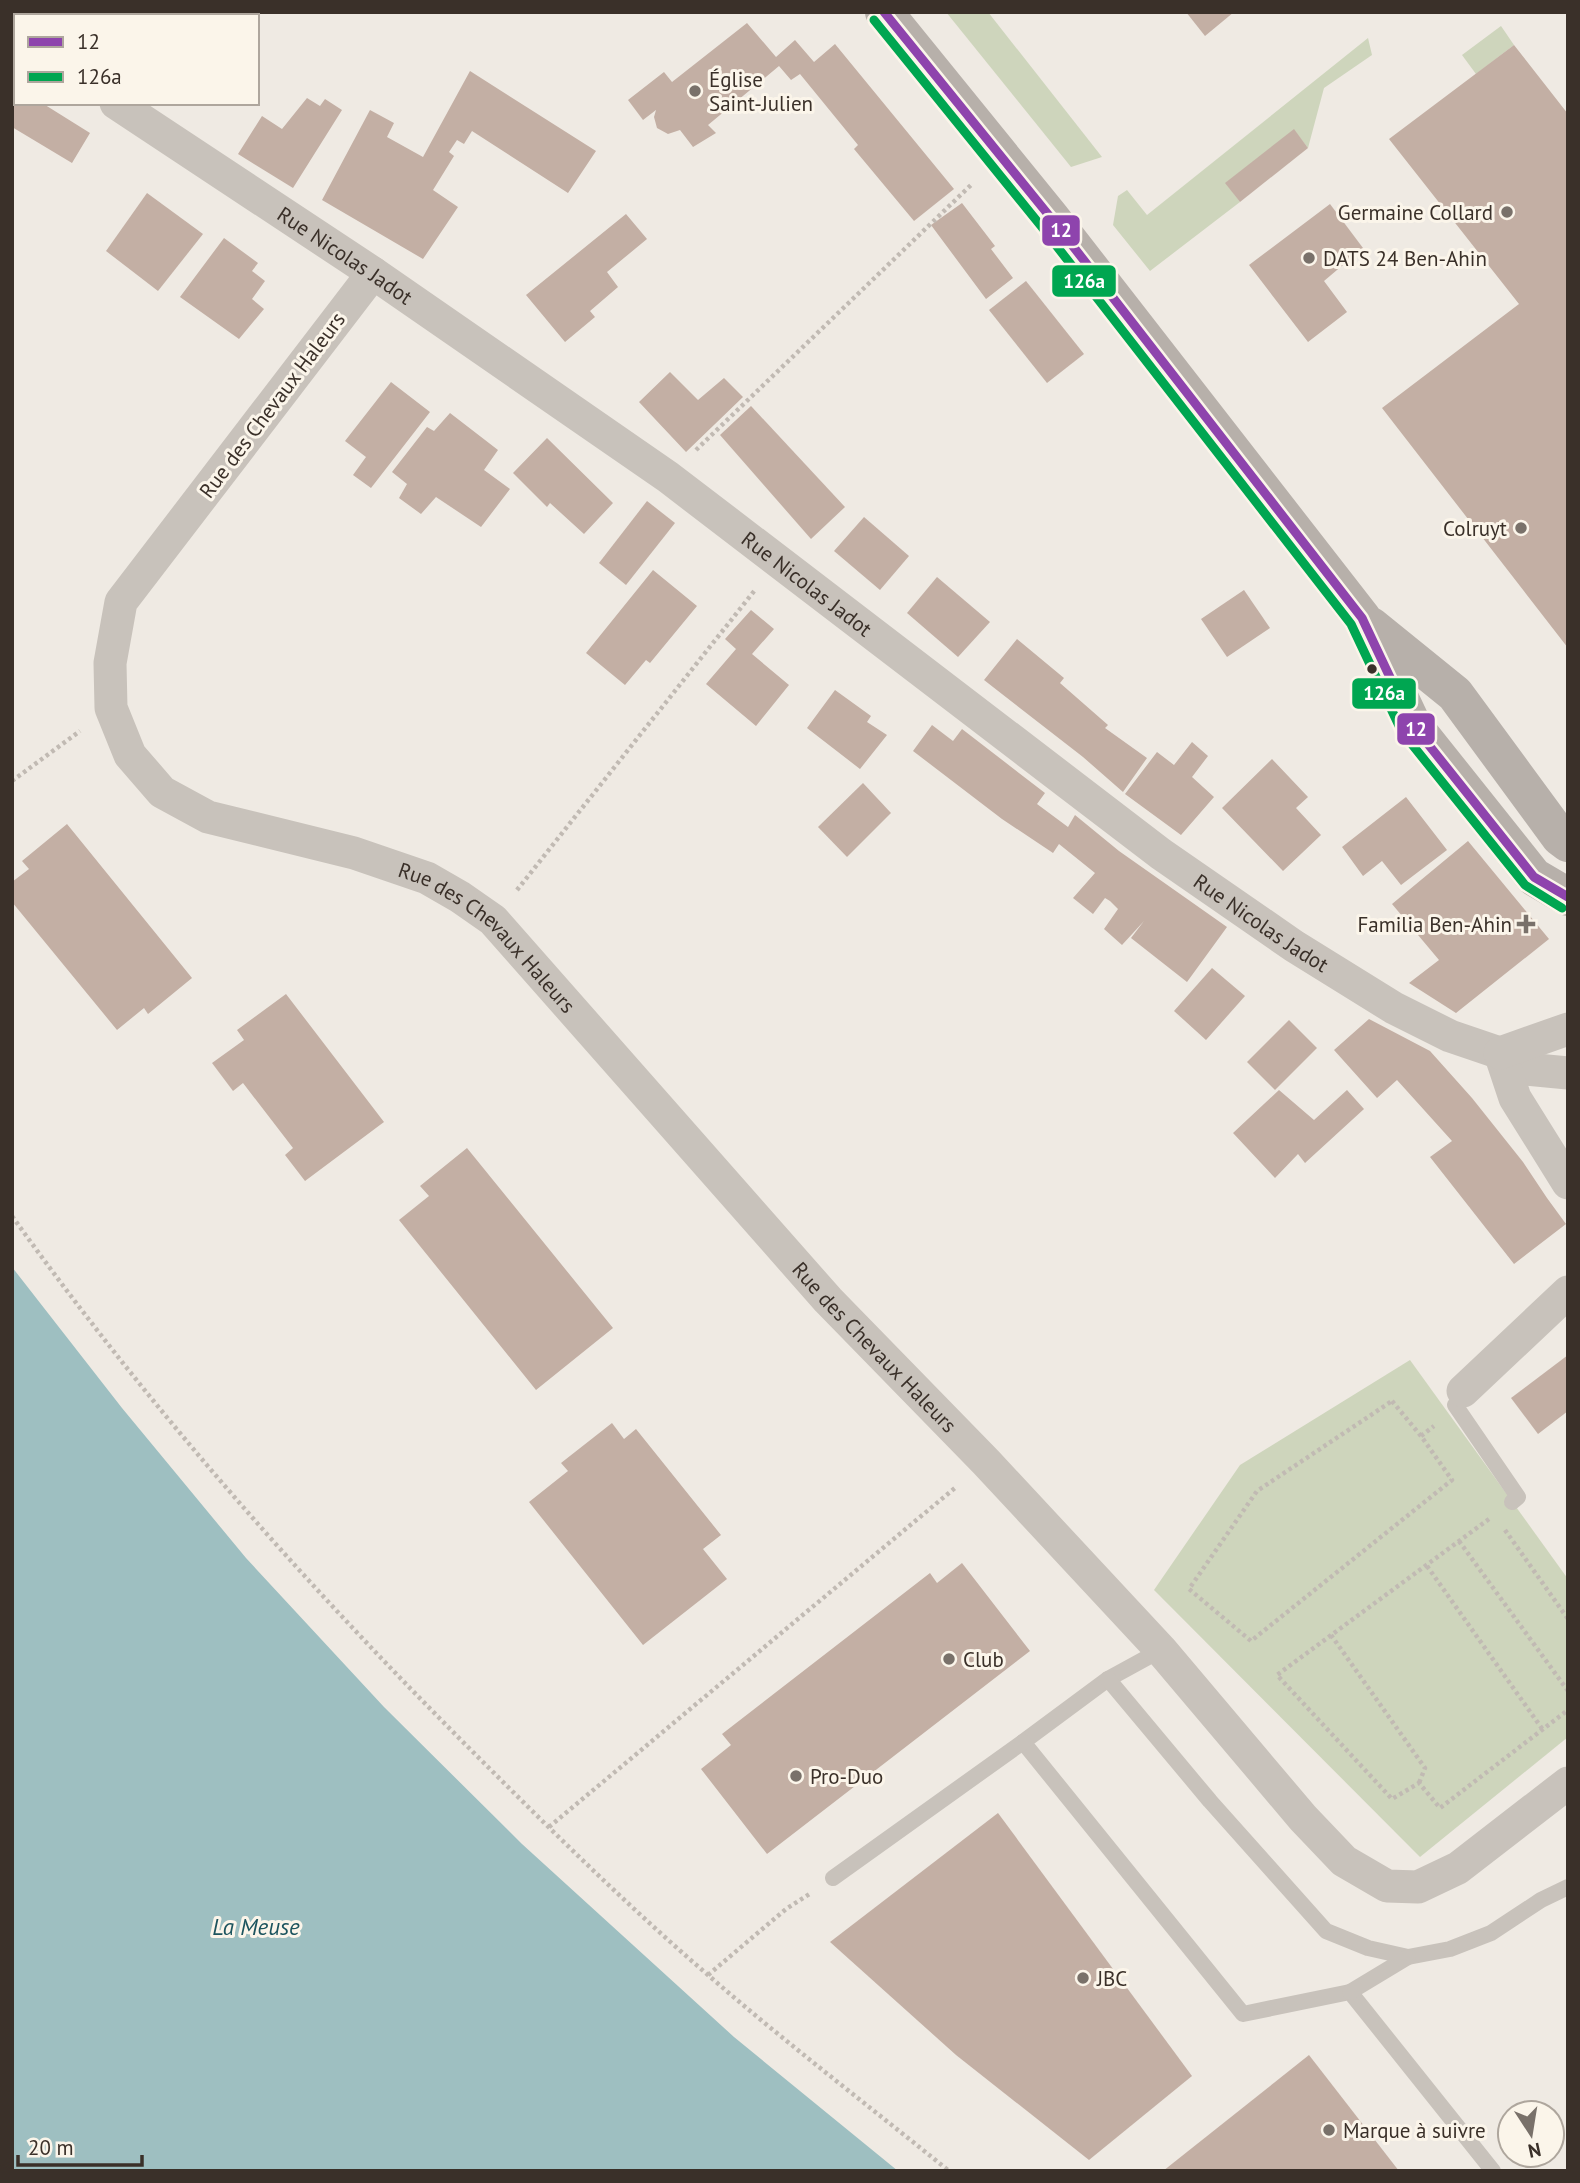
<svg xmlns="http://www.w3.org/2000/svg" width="1580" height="2183" viewBox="0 0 1580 2183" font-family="'PT Sans',sans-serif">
	<rect width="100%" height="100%" fill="#efeae3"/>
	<g fill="#ced5bc">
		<path d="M 946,12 L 988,12 L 1102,157 L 1071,167 Z"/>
		<path d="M 1501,26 L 1514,45 L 1476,74 L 1462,55 Z"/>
		<path d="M 1368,38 L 1372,55 L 1324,88 L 1308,148 L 1294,130 L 1226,183 L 1240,202 L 1150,271 L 1113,225 L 1118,196 L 1127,190 L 1147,215 Z"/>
		<path d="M 1410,1360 L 1568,1579 L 1568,1737 L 1420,1857 L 1154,1590 L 1240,1465 Z"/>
	</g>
	<path fill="#9ebfc1" d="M 12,1267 L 122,1408 L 246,1558 L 384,1707 L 522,1844 L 734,2037 L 898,2171 L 12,2171 Z"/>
	<g fill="#c3afa4">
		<path d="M 19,12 L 107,12 L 104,16 L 25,16 Z"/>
		<path d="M 162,12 L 236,12 L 240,16 L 158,16 Z"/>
		<path d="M 1186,12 L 1234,12 L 1205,36 Z"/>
		<path d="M 747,23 L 776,57 L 795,40 L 814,62 L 835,44 L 954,189 L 914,221 L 854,149 L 858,145 L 800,74 L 791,80 L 779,66 L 708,125 L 716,133 L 693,147 L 680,130 L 668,134 L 657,128 L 654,117 L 656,110 L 643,120 L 628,100 L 664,72 L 672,82 Z"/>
		<path d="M 1514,45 L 1568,114 L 1568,648 L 1382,408 L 1519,304 L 1389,139 Z"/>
		<path d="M 470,71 L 596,151 L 568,193 L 472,131 L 464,144 L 457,140 L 449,152 L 454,156 L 433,190 L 458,207 L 423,259 L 322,200 L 370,110 L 394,123 L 387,137 L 423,157 Z"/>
		<path d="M 12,85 L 16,88 L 16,103 L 42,103 L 90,133 L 72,163 L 12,127 Z"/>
		<path d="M 307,98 L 320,106 L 325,99 L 342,110 L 293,188 L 238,154 L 262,116 L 282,129 Z"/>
		<path d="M 1294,129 L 1308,148 L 1240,202 L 1225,183 Z"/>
		<path d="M 147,193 L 203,234 L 158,291 L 106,251 Z"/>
		<path d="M 962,203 L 995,246 L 991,249 L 1013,278 L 986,299 L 931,225 Z"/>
		<path d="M 1330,204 L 1363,248 L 1324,281 L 1347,312 L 1308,342 L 1249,265 Z"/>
		<path d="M 626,214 L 647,239 L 607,272 L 618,287 L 590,311 L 595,317 L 565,342 L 526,295 Z"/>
		<path d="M 224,238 L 258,263 L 252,271 L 265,281 L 252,299 L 264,309 L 239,339 L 180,297 Z"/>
		<path d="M 1026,281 L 1084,354 L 1047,383 L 989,310 Z"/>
		<path d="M 670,372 L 698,400 L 724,378 L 743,397 L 686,452 L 639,402 Z"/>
		<path d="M 391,382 L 430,412 L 371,488 L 353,475 L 366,457 L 345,441 Z"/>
		<path d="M 751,406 L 845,507 L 811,539 L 720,435 Z"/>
		<path d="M 450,413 L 498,450 L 484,470 L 510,489 L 481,527 L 436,497 L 421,514 L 399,498 L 407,484 L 392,472 L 427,427 L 434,431 Z"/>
		<path d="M 547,438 L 613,503 L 584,534 L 550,503 L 547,507 L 513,473 Z"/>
		<path d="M 647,501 L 675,523 L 626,585 L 599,563 Z"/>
		<path d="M 864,517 L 909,556 L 880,590 L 834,551 Z"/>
		<path d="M 653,570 L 697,606 L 650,663 L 646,660 L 625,685 L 586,653 Z"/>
		<path d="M 937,577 L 990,622 L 958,657 L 907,613 Z"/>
		<path d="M 1244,590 L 1270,628 L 1227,657 L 1201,619 Z"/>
		<path d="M 751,610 L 774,629 L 752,654 L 789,685 L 756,726 L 706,684 L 736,649 L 725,639 Z"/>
		<path d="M 1017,639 L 1064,678 L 1060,683 L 1108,725 L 1105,728 L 1147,758 L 1123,792 L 1083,757 L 984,680 Z"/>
		<path d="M 835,690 L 871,716 L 867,722 L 887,735 L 860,769 L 807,728 Z"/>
		<path d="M 932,725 L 953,741 L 962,729 L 1045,793 L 1037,804 L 1068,827 L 1075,815 L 1119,851 L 1227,927 L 1187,982 L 1131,938 L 1144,921 L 1122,945 L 1104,929 L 1118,909 L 1110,901 L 1105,898 L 1093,914 L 1073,898 L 1095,873 L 1059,844 L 1053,853 L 1002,819 L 913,751 Z"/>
		<path d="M 1192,742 L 1208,756 L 1192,777 L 1214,797 L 1181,835 L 1125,794 L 1157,752 L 1174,765 Z"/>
		<path d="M 1272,759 L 1308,797 L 1296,808 L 1321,835 L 1283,871 L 1222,808 Z"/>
		<path d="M 863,783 L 891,813 L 847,857 L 818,827 Z"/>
		<path d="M 1406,797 L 1447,850 L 1401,885 L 1382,861 L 1363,876 L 1342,847 Z"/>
		<path d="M 67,824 L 192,978 L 148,1014 L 144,1008 L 117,1030 L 12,902 L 12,882 L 29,869 L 22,861 Z"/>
		<path d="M 1468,841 L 1549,939 L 1456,1013 L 1409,983 L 1439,960 L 1392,904 Z"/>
		<path d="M 1212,968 L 1245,996 L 1206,1040 L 1174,1011 Z"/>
		<path d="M 286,994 L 384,1122 L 305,1181 L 285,1155 L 293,1148 L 243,1083 L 233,1091 L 212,1063 L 244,1040 L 237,1030 Z"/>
		<path d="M 1369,1019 L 1430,1051 L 1472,1098 L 1523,1162 L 1547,1198 L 1566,1224 L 1514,1264 L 1430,1157 L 1452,1141 L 1397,1080 L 1377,1098 L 1334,1050 Z"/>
		<path d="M 1289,1020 L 1317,1048 L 1275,1090 L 1247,1062 Z"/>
		<path d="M 1279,1090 L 1314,1120 L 1347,1090 L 1364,1109 L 1305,1163 L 1298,1154 L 1275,1178 L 1233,1133 Z"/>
		<path d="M 467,1148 L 613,1328 L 536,1390 L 399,1220 L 429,1196 L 420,1186 Z"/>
		<path d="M 1568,1355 L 1568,1411 L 1538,1434 L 1511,1398 Z"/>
		<path d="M 612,1423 L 624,1439 L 636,1429 L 721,1535 L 703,1549 L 727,1579 L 643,1645 L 529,1502 L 568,1471 L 561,1463 Z"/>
		<path d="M 962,1563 L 1030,1651 L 767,1854 L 701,1769 L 731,1745 L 722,1734 L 930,1573 L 937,1583 Z"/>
		<path d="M 998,1813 L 1192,2076 L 1089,2160 L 956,2055 L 830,1942 Z"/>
		<path d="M 1309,2055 L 1399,2171 L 1163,2171 Z"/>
	</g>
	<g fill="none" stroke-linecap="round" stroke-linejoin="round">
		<g stroke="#c1bab3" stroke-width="4.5" stroke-dasharray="3.5 3.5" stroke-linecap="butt">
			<path d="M 696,450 L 972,184"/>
			<path d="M 12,781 L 80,731"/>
			<path d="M 517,890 L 755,590"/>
			<path d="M 12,1216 C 152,1412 313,1593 483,1762 C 556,1835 630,1908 708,1975 C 786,2043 869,2106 949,2171"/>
			<path d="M 1392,1401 L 1421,1436 L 1452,1480 L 1251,1641 L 1189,1589 L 1257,1491 Z"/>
			<path d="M 1421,1436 L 1434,1426"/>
			<path d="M 1489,1519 L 1277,1675 L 1392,1799 L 1419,1783 L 1440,1808 L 1568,1710"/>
			<path d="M 1505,1530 L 1568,1619"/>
			<path d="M 1459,1541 L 1568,1691"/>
			<path d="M 1427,1566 L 1543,1730"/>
			<path d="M 1331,1635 L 1425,1768 L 1419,1783"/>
			<path d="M 549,1827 L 956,1487"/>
			<path d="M 708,1975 L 786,1909 L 811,1893"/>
		</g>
		<g stroke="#c8c2bb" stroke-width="16">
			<path d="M 1455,1405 L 1518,1497 L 1512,1502"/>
			<path d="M 1161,1650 L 1108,1679 L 1023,1742 L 1243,2014 L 1350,1992 L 1493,2171"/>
			<path d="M 1108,1679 L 1210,1801 L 1326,1931 L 1368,1948 L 1408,1957 L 1450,1949 L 1491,1933 L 1541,1900 L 1568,1887"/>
			<path d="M 833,1878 L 1023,1742"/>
			<path d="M 1350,1992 L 1408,1957"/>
		</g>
		<g stroke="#c8c2bb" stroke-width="33">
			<path d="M 12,35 L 16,37"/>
			<path id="s1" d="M 116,103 L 373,273 L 668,477 L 1161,854 L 1294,946 L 1394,1008 L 1450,1036 L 1500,1053 L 1526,1069 L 1568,1073"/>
			<path id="s2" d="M 373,273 L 121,602 L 110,663 L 111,708 L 130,755 L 162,792 L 208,817 L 354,853 L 427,878 L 460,897 L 493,920 L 828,1300 L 986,1462 L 1161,1650 L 1303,1818 L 1344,1861 L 1387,1886 L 1418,1887 L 1458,1868 L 1568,1783"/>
			<path d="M 1500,1053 L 1515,1098 L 1568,1183"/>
			<path d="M 1500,1053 L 1568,1029"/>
			<path d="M 1463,1391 L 1568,1292"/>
		</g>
		<g stroke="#b7b0aa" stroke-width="38">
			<path d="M 884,12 L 1051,218 L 1362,618 L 1412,724 L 1534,877 L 1568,897"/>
			<path d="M 1371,626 L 1455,694 L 1560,837 L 1568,843"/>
		</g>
		<g stroke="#fbf5ea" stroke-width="14">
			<path id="bus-1" d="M 884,12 L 1051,218 L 1362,618 L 1412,724 L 1534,877 L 1568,897"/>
		</g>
		<g stroke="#fbf5ea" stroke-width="14">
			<path id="bus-2" d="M 874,20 L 1041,226 L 1351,624 L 1402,732 L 1525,885 L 1562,908"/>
		</g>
		<use href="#bus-1" stroke="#8e44ad" stroke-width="9"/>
		<use href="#bus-2" stroke="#00a651" stroke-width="9"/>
	</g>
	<g fill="#79716a" stroke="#fbf5ea" stroke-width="2.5">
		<circle cx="695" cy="91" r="7"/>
		<circle cx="1507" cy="212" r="7"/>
		<circle cx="1309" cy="258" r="7"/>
		<circle cx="1521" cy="528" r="7"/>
		<path d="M1522.5 913.5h7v7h7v7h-7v7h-7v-7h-7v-7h7z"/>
		<circle cx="949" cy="1659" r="7"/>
		<circle cx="796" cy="1776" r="7"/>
		<circle cx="1083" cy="1978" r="7"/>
		<circle cx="1329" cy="2130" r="7"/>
	</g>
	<circle fill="#3a3029" stroke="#fbf5ea" stroke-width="2.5" cx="1372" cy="669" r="6"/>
	<g text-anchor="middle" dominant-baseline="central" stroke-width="6" stroke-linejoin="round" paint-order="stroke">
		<g font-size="21" fill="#3a3029" stroke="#fbf5ea" text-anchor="start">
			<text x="709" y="79">Église<tspan x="709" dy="24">Saint-Julien</tspan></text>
			<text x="1493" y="212" text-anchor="end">Germaine Collard</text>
			<text x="1323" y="258">DATS 24 Ben-Ahin</text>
			<text x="1507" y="528" text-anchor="end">Colruyt</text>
			<text x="1512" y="924" text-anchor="end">Familia Ben-Ahin</text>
			<text x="963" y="1659">Club</text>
			<text x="810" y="1776">Pro-Duo</text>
			<text x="1097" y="1978">JBC</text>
			<text x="1343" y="2130">Marque à suivre</text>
		</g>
		<g font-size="21" fill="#3a3029" stroke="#fbf5ea">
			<text stroke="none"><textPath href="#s1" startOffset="275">Rue Nicolas Jadot</textPath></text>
			<text transform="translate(272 405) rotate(-53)">Rue des Chevaux Haleurs</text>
			<text stroke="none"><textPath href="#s1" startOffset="842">Rue Nicolas Jadot</textPath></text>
			<text stroke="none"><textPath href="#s1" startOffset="1409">Rue Nicolas Jadot</textPath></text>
			<text stroke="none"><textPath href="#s2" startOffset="985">Rue des Chevaux Haleurs</textPath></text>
			<text stroke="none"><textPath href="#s2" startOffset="1552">Rue des Chevaux Haleurs</textPath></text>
		</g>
		<g font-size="23" font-style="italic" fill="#1c545e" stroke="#fbf5ea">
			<text x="256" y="1926">La Meuse</text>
		</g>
	</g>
	<g stroke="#fbf5ea" stroke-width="2.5">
		<rect x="1041" y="214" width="40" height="33" rx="7" fill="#8e44ad"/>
		<rect x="1051" y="264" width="66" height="34" rx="7" fill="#00a651"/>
		<rect x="1351" y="677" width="66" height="33" rx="7" fill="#00a651"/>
		<rect x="1396" y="712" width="40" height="34" rx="7" fill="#8e44ad"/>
	</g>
	<g font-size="19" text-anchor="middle" font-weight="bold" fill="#fff">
		<text x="1061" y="237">12</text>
		<text x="1084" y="288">126a</text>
		<text x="1384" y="700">126a</text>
		<text x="1416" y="736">12</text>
	</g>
	<rect width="1580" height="2183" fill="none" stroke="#3a3029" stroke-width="28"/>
	<rect x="14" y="14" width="245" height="91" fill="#fbf5ea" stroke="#aea69d" stroke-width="2"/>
	<rect x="28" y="37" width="35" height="10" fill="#8e44ad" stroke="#aea69d" stroke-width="2"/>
	<text x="77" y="49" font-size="21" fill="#3a3029">12</text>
	<rect x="28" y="72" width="35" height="10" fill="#00a651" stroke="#aea69d" stroke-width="2"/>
	<text x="77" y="84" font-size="21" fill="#3a3029">126a</text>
	<g transform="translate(1531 2134) rotate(168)"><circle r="33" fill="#fbf5ea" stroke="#aea69d" stroke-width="2"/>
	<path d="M0-5L12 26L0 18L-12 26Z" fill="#79716a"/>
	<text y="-10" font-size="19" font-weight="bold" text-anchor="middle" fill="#3a3029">N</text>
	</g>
	<path d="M18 2155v10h124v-10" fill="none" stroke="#3a3029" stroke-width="3.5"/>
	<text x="28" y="2155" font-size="21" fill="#3a3029" stroke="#fbf5ea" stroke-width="5" paint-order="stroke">20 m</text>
</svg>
